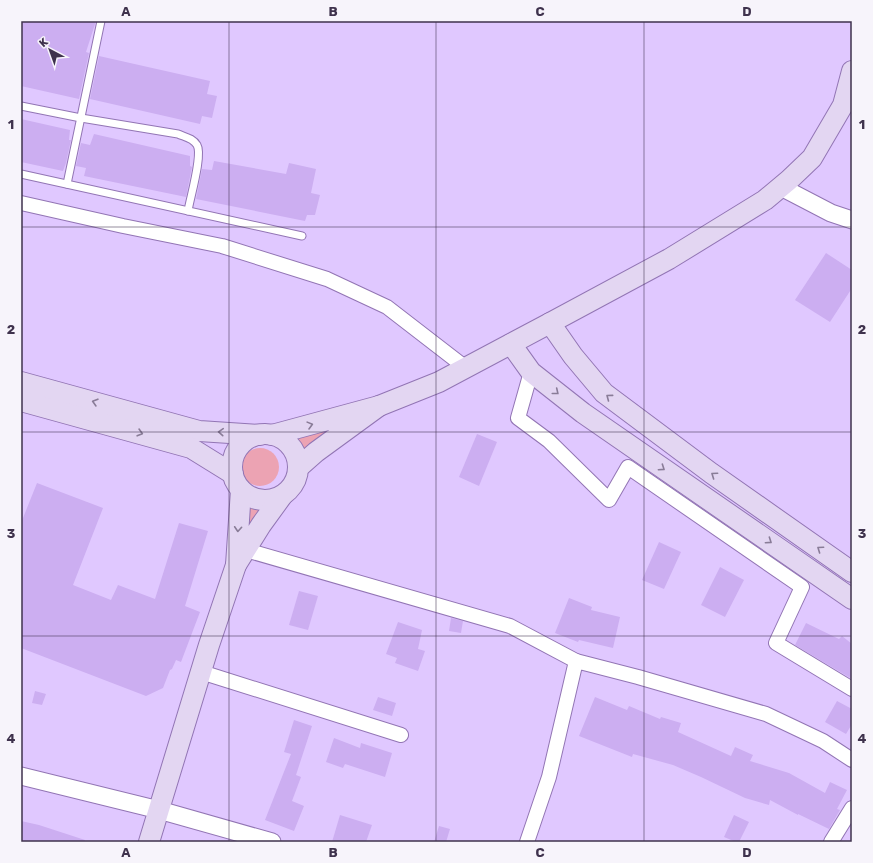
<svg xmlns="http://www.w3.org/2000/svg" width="873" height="863" viewBox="0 0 873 863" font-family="Rubik,sans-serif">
	<rect width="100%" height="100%" fill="#e0c8ff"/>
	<g fill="#eca3b3">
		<path d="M 336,423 L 302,451 L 293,438 Z"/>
		<circle cx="260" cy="467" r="19"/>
		<path d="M 249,507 L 261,509 L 247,539 Z"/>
	</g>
	<g fill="#ccaef1">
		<path d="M 21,21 L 96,21 L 86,52 L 89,53 L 79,99 L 21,86 Z"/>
		<path d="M 99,56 L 210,81 L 207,94 L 217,96 L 212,118 L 202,116 L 200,124 L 90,99 Z"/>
		<path d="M 21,119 L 70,130 L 69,140 L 71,140 L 66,163 L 63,171 L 21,162 Z"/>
		<path d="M 94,134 L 190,156 L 190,166 L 192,167 L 186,197 L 84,176 L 86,168 L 76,166 L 81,143 L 90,145 Z"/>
		<path d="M 214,161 L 286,174 L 289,163 L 316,169 L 311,193 L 320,195 L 315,215 L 307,215 L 305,221 L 196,199 L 202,169 L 212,170 Z"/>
		<path d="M 826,253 L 852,270 L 852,288 L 830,322 L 795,300 Z"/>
		<path d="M 477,434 L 497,442 L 479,486 L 459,477 Z"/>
		<path d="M 37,483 L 103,508 L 73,585 L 111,600 L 118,585 L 155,599 L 179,523 L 208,531 L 185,606 L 200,612 L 181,662 L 176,660 L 172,669 L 170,670 L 163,688 L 146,696 L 21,648 L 21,523 Z"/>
		<path d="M 659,542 L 681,552 L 664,589 L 642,580 Z"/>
		<path d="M 720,567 L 744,580 L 725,617 L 701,605 Z"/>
		<path d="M 299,591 L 318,596 L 308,630 L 289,625 Z"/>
		<path d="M 569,598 L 592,607 L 591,610 L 620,617 L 613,648 L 579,640 L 578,642 L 555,633 Z"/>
		<path d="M 451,618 L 463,621 L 461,633 L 449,631 Z"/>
		<path d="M 398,622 L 422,630 L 418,649 L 425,651 L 418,671 L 395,663 L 397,658 L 386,654 Z"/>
		<path d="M 806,623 L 839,639 L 842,636 L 852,644 L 852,679 L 795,645 Z"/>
		<path d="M 35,691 L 46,694 L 42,705 L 32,703 Z"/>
		<path d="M 378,697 L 396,703 L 392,716 L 373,710 Z"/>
		<path d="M 595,697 L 627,710 L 629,706 L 660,719 L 661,717 L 681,723 L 678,732 L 731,756 L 735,747 L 753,755 L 750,761 L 789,773 L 825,793 L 830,782 L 847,790 L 837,809 L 840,810 L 829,829 L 798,814 L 798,815 L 770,800 L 769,805 L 745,798 L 701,777 L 673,765 L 633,754 L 632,757 L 579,736 Z"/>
		<path d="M 837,701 L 852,709 L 852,724 L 846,734 L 825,722 Z"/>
		<path d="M 294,720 L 312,726 L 296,775 L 301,777 L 292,801 L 304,806 L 294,831 L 265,820 L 291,754 L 284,752 Z"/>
		<path d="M 334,738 L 360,748 L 361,743 L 392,753 L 385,777 L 345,764 L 343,768 L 326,762 Z"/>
		<path d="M 340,815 L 372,825 L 366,842 L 332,842 Z"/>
		<path d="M 734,815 L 749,822 L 739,842 L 736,842 L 724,837 Z"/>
		<path d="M 21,821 L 39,825 L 85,840 L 84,842 L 21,842 Z"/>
		<path d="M 439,826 L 450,829 L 446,842 L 434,842 Z"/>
	</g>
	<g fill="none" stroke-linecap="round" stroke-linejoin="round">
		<g stroke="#9275b4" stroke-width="9">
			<g id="service">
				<path d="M 21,106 L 81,118 L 178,134 C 185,137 193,138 197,145 C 203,155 190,198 188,211"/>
				<path d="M 21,174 L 302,236"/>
				<path d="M 67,184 L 101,21"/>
			</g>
		</g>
		<g stroke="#9275b4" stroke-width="16">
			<g id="minor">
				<path d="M 21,203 L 123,226 L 222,246 L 327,279 L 387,307 L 466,368"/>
				<path d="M 531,372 L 518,418 L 549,441 L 609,500 L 628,467 L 802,587 L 776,643 L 852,689"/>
				<path d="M 246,550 L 510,626 L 576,661"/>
				<path d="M 201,672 L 401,735"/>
				<path d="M 527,842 L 549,777 L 576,661 L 638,677 L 766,714 L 823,741 L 852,760"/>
				<path d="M 831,842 L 852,808"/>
			</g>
		</g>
		<g stroke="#9275b4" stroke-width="19">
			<g id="tertiary">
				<path d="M 781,187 L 831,213 L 852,220"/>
				<path d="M 21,776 L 159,810 L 272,842"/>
			</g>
		</g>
		<g stroke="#9275b4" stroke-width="22">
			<g id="secondary">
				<path d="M 550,323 L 573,356 L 604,393 L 711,473 L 852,572"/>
				<path d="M 511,344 L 531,372 L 583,413 L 852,599"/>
				<path d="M 21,382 L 199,431 L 260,435"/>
				<path d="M 21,401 L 191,448 L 233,474"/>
				<path d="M 379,406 L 439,382 L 550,323 L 669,259 L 765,200 L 789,180 L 812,158 L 843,105 L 852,71"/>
				<circle cx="265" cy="467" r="33"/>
				<path d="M 272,435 L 379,406 L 316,452 L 299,467"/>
				<path d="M 241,490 L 236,565 L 261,525 L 282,496"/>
				<path d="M 149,842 L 209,645 L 236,565"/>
			</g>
		</g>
		<use href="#service" stroke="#fff" stroke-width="7"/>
		<use href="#minor" stroke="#fff" stroke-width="14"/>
		<use href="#tertiary" stroke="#fff" stroke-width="17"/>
		<use href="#secondary" stroke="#e3d6f2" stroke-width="20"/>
	</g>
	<defs><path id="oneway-chevron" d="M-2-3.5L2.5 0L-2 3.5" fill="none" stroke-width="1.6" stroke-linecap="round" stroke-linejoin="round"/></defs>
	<g stroke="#897c97">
		<use href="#oneway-chevron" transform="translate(556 392) rotate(39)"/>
		<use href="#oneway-chevron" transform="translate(609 397) rotate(-143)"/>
		<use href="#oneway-chevron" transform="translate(95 402) rotate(-164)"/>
		<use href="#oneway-chevron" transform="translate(310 425) rotate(-15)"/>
		<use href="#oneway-chevron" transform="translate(221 432) rotate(-176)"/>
		<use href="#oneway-chevron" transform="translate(140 433) rotate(16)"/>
		<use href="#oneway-chevron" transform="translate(662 468) rotate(34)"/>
		<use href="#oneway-chevron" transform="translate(714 475) rotate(-145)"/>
		<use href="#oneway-chevron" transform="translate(238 529) rotate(94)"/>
		<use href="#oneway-chevron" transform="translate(769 541) rotate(34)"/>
		<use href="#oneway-chevron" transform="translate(820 549) rotate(-145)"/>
	</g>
	<path fill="none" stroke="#3f324d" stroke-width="1" stroke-opacity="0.55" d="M 229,21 L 229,842M 436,21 L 436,842M 644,21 L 644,842M 21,227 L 852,227M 21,432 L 852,432M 21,636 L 852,636"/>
	<rect width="873" height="863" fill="none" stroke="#f7f4fb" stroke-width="44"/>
	<g transform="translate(50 50) rotate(319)" stroke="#f7f4fb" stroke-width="3" paint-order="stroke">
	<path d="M0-3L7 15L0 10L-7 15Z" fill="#3f324d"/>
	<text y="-6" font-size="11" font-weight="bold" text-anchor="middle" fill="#3f324d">K</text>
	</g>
	<rect x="22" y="22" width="829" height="819" fill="none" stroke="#3f324d" stroke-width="1.5"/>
	<g font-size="13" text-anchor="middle" font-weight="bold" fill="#3f324d">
		<text x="126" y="16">A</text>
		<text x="333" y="16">B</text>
		<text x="540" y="16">C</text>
		<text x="747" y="16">D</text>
		<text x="11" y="129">1</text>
		<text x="862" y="129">1</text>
		<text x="11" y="334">2</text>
		<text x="862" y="334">2</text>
		<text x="11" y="538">3</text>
		<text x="862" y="538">3</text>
		<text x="11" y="743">4</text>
		<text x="862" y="743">4</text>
		<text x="126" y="857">A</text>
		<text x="333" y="857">B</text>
		<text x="540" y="857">C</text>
		<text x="747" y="857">D</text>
	</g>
</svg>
